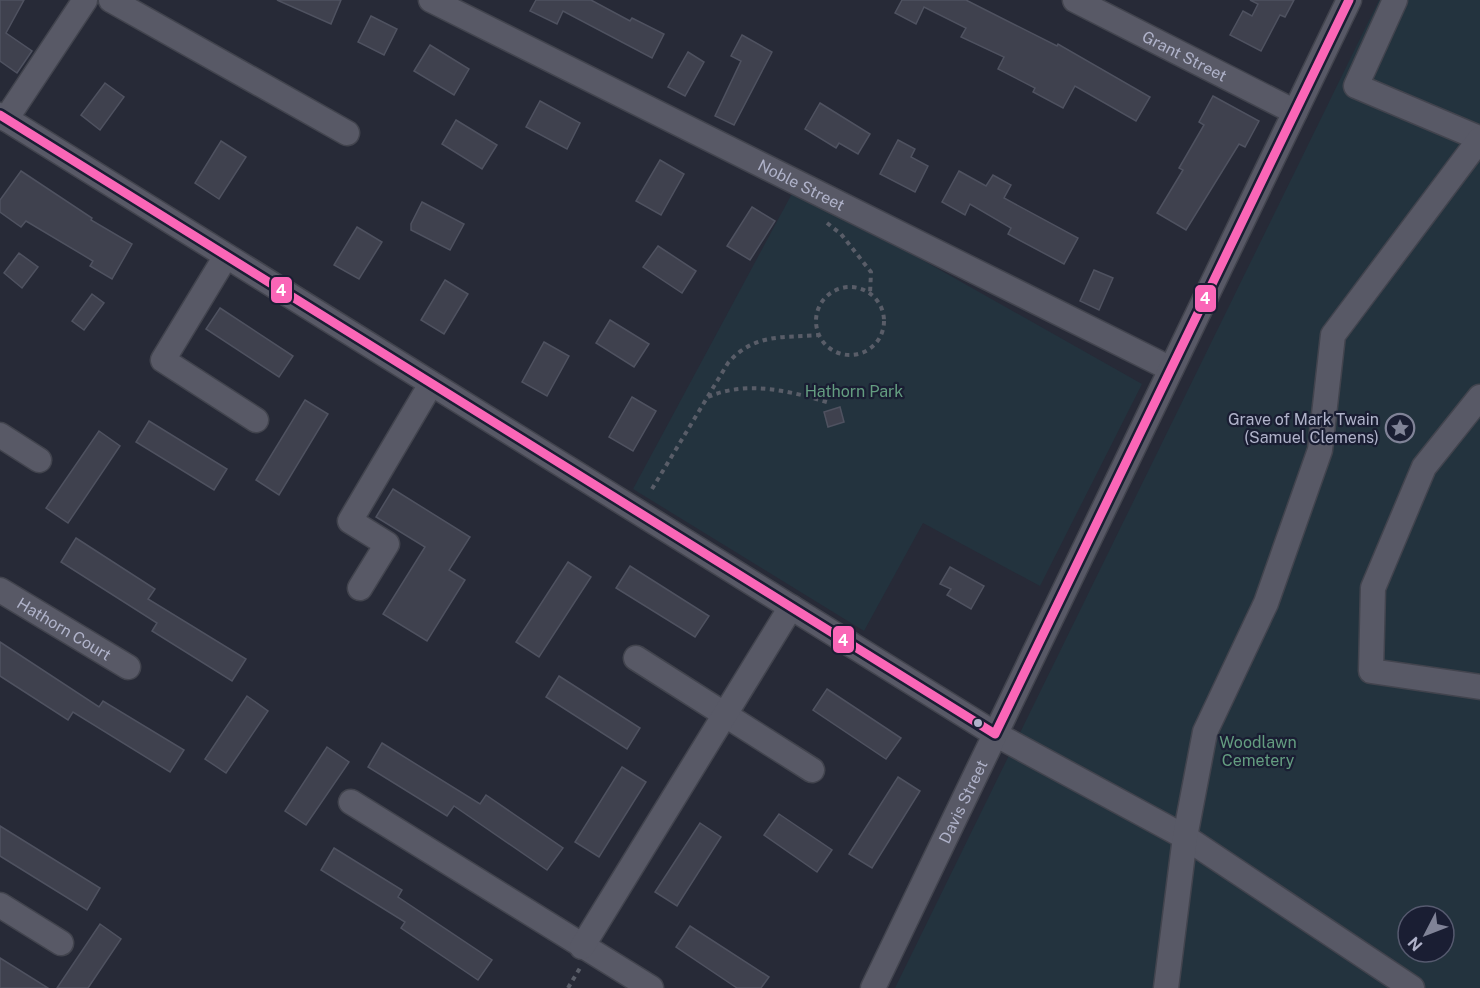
<svg xmlns="http://www.w3.org/2000/svg" width="1480" height="988" viewBox="0 0 1480 988" font-family="'Public Sans',sans-serif">
	<rect width="100%" height="100%" fill="#272a37"/>
	<g fill="#23333e" fill-rule="evenodd">
		<path d="M 1379,0 L 1480,0 L 1480,988 L 895,988 ZM 1408,916 L 1444,916 L 1444,952 L 1408,952 Z"/>
		<path d="M 795,188 L 1142,384 L 1040,586 L 923,523 L 864,631 L 633,489 Z"/>
	</g>
	<g fill="#3f414e" stroke="#4f5260" stroke-width="1.5">
		<path d="M 0,0 L 24,0 L 6,33 L 32,51 L 17,73 L 0,61 Z"/>
		<path d="M 277,0 L 341,0 L 331,24 Z"/>
		<path d="M 536,0 L 591,0 L 630,21 L 632,18 L 664,34 L 652,58 L 563,11 L 557,24 L 530,11 Z"/>
		<path d="M 902,0 L 966,0 L 1057,46 L 1058,44 L 1150,97 L 1136,121 L 1075,86 L 1063,108 L 1033,92 L 1035,88 L 998,69 L 1004,57 L 961,37 L 966,28 L 924,7 L 916,24 L 895,13 Z"/>
		<path d="M 1250,0 L 1294,0 L 1285,17 L 1280,15 L 1261,51 L 1230,35 L 1243,11 L 1252,16 L 1258,4 Z"/>
		<path d="M 371,16 L 397,29 L 384,55 L 358,42 Z"/>
		<path d="M 742,35 L 772,52 L 734,125 L 715,116 L 741,61 L 731,56 Z"/>
		<path d="M 430,45 L 469,69 L 454,95 L 414,71 Z"/>
		<path d="M 688,52 L 704,62 L 685,96 L 668,87 Z"/>
		<path d="M 105,83 L 124,97 L 100,130 L 81,115 Z"/>
		<path d="M 1213,96 L 1259,121 L 1245,147 L 1239,144 L 1186,230 L 1157,213 L 1183,170 L 1179,168 L 1204,125 L 1199,122 Z"/>
		<path d="M 540,101 L 580,123 L 567,149 L 526,127 Z"/>
		<path d="M 820,103 L 870,134 L 858,154 L 839,143 L 836,148 L 805,129 Z"/>
		<path d="M 456,120 L 497,145 L 482,169 L 442,144 Z"/>
		<path d="M 898,140 L 915,149 L 911,157 L 928,166 L 915,192 L 880,174 Z"/>
		<path d="M 221,141 L 246,157 L 219,199 L 195,183 Z"/>
		<path d="M 660,160 L 684,174 L 661,215 L 636,201 Z"/>
		<path d="M 21,171 L 92,218 L 91,220 L 132,244 L 112,279 L 90,266 L 93,261 L 26,221 L 21,227 L 0,212 L 0,200 Z"/>
		<path d="M 959,171 L 986,186 L 993,175 L 1011,185 L 1004,198 L 1078,238 L 1064,264 L 1008,234 L 1011,228 L 970,204 L 965,215 L 942,202 Z"/>
		<path d="M 422,202 L 464,224 L 450,250 L 411,230 L 411,224 Z"/>
		<path d="M 752,207 L 775,221 L 750,260 L 727,246 Z"/>
		<path d="M 357,227 L 382,242 L 359,279 L 334,265 Z"/>
		<path d="M 658,246 L 696,271 L 682,293 L 643,267 Z"/>
		<path d="M 19,253 L 38,267 L 22,288 L 4,273 Z"/>
		<path d="M 1094,270 L 1113,278 L 1099,310 L 1080,301 Z"/>
		<path d="M 445,280 L 468,294 L 444,334 L 421,320 Z"/>
		<path d="M 92,294 L 104,303 L 84,330 L 72,321 Z"/>
		<path d="M 220,308 L 293,356 L 279,377 L 206,329 Z"/>
		<path d="M 610,320 L 649,344 L 634,367 L 596,343 Z"/>
		<path d="M 544,342 L 569,356 L 547,396 L 522,382 Z"/>
		<path d="M 632,397 L 656,411 L 633,451 L 609,437 Z"/>
		<path d="M 305,400 L 328,414 L 279,495 L 256,480 Z"/>
		<path d="M 840,407 L 844,422 L 828,427 L 824,412 Z"/>
		<path d="M 149,421 L 227,469 L 214,490 L 136,442 Z"/>
		<path d="M 99,431 L 120,446 L 68,523 L 46,508 Z"/>
		<path d="M 393,489 L 470,537 L 449,570 L 465,580 L 427,641 L 383,614 L 425,547 L 376,517 Z"/>
		<path d="M 76,538 L 155,589 L 148,599 L 246,659 L 232,681 L 152,631 L 157,623 L 61,562 Z"/>
		<path d="M 568,562 L 591,577 L 539,657 L 516,642 Z"/>
		<path d="M 630,566 L 709,616 L 695,637 L 616,588 Z"/>
		<path d="M 950,567 L 984,586 L 971,609 L 947,595 L 951,589 L 940,584 Z"/>
		<path d="M 0,642 L 99,707 L 103,701 L 184,750 L 170,772 L 73,712 L 68,720 L 0,676 Z"/>
		<path d="M 559,676 L 640,728 L 627,749 L 546,697 Z"/>
		<path d="M 827,689 L 901,738 L 886,759 L 813,710 Z"/>
		<path d="M 247,696 L 268,711 L 226,773 L 205,759 Z"/>
		<path d="M 382,743 L 480,804 L 486,795 L 563,848 L 547,870 L 454,806 L 447,816 L 368,767 Z"/>
		<path d="M 327,747 L 349,762 L 306,825 L 285,811 Z"/>
		<path d="M 622,767 L 646,782 L 599,857 L 575,842 Z"/>
		<path d="M 898,777 L 920,791 L 872,868 L 849,854 Z"/>
		<path d="M 779,814 L 832,850 L 817,872 L 764,835 Z"/>
		<path d="M 700,823 L 721,837 L 677,906 L 655,892 Z"/>
		<path d="M 0,826 L 100,888 L 87,910 L 0,856 Z"/>
		<path d="M 334,848 L 402,890 L 398,897 L 492,960 L 478,980 L 401,928 L 405,922 L 321,870 Z"/>
		<path d="M 100,924 L 121,939 L 88,988 L 57,988 Z"/>
		<path d="M 690,926 L 769,977 L 761,988 L 737,988 L 676,947 Z"/>
		<path d="M 0,958 L 48,988 L 0,988 Z"/>
	</g>
	<g fill="none" stroke-linecap="round" stroke-linejoin="round">
		<g stroke="#42444e" stroke-width="27">
			<g id="minor">
				<path d="M 111,0 L 347,133"/>
				<path id="s1" d="M 431,0 L 1171,369"/>
				<path id="s2" d="M 1075,0 L 1295,112"/>
				<path d="M 1395,0 L 1356,86 L 1479,138"/>
				<path d="M 0,115 L 995,734 L 1185,837 L 1412,988"/>
				<path d="M 6,119 L 85,0"/>
				<path d="M 226,256 L 163,360 L 256,420"/>
				<path d="M 1480,397 L 1424,467 L 1373,588 L 1371,671 L 1480,687"/>
				<path d="M 0,435 L 39,460"/>
				<path d="M 360,588 L 387,544 L 350,521 L 431,384"/>
				<path id="s3" d="M 0,590 L 128,667"/>
				<path d="M 636,658 L 812,770"/>
				<path d="M 351,802 L 651,988"/>
				<path d="M 0,905 L 61,943"/>
				<path d="M 582,947 L 791,607"/>
				<path id="s4" d="M 873,988 L 1349,0"/>
				<path d="M 1166,988 L 1185,837 L 1205,732 L 1266,603 L 1320,450 L 1333,335 L 1480,139"/>
			</g>
		</g>
		<g stroke="#595d68" stroke-width="4" stroke-dasharray="4.5 4.5" stroke-linecap="butt">
			<path d="M 827,223 L 841,234 L 871,272 L 870,294"/>
			<circle cx="850" cy="321" r="34"/>
			<path d="M 708,397 C 747,380 790,391 830,403"/>
			<path d="M 652,489 L 728,363 C 754,333 783,338 819,335"/>
			<path d="M 568,988 L 580,968"/>
		</g>
		<use href="#minor" stroke="#585966" stroke-width="24"/>
		<g stroke="#1a1e33" stroke-width="14">
			<path id="bus-1" d="M 0,115 L 995,734 L 1349,0"/>
		</g>
		<use href="#bus-1" stroke="#fa66b7" stroke-width="9"/>
	</g>
	<defs>
		<g id="sight-ring" transform="scale(1.5)"><circle r="9.5" fill="#1a1e33" stroke="#808397" stroke-width="1.5"/><path d="M0-6L1.8-2.2L6-1.7L2.9 1.2L3.7 5.4L0 3.3L-3.7 5.4L-2.9 1.2L-6-1.7L-1.8-2.2Z" fill="#808397"/></g>
	</defs>
	<g fill-rule="evenodd">
		<use href="#sight-ring" x="1400" y="428"/>
	</g>
	<circle fill="#b0b3ca" stroke="#1a1e33" stroke-width="2" cx="978" cy="723" r="5"/>
	<g text-anchor="middle" dominant-baseline="central" stroke-width="4.5" stroke-linejoin="round" paint-order="stroke">
		<g font-size="16" fill="#b0b3ca" stroke="#1a1e33">
			<text stroke="none"><textPath href="#s2" startOffset="123">Grant Street</textPath></text>
			<text stroke="none"><textPath href="#s1" startOffset="414">Noble Street</textPath></text>
			<text stroke="none"><textPath href="#s3" startOffset="75">Hathorn Court</textPath></text>
			<text stroke="none"><textPath href="#s4" startOffset="207">Davis Street</textPath></text>
		</g>
		<g font-size="16" fill="#649d80" stroke="#1a1e33">
			<text x="854" y="391">Hathorn Park</text>
			<text x="1258" y="742">Woodlawn<tspan x="1258" dy="18">Cemetery</tspan></text>
		</g>
		<g font-size="16" fill="#b0b3ca" stroke="#1a1e33" text-anchor="end">
			<text x="1379" y="419">Grave of Mark Twain<tspan x="1379" dy="18">(Samuel Clemens)</tspan></text>
		</g>
	</g>
	<g stroke="#1a1e33" stroke-width="2">
		<rect x="270" y="276" width="23" height="28" rx="6" fill="#fa66b7"/>
		<rect x="1194" y="284" width="23" height="29" rx="6" fill="#fa66b7"/>
		<rect x="832" y="625" width="23" height="29" rx="6" fill="#fa66b7"/>
	</g>
	<g font-size="16" text-anchor="middle" font-weight="bold" fill="#fff">
		<text x="281" y="296">4</text>
		<text x="1205" y="304">4</text>
		<text x="843" y="646">4</text>
	</g>
	<g transform="translate(1426 934) rotate(228)"><circle r="28" fill="#1a1e33" stroke="#565a6f" stroke-width="1.5"/>
	<path d="M0-4.5L10 22L0 15L-10 22Z" fill="#808397"/>
	<text y="-9" font-size="16" font-weight="bold" text-anchor="middle" fill="#b0b3ca">N</text>
	</g>
</svg>
